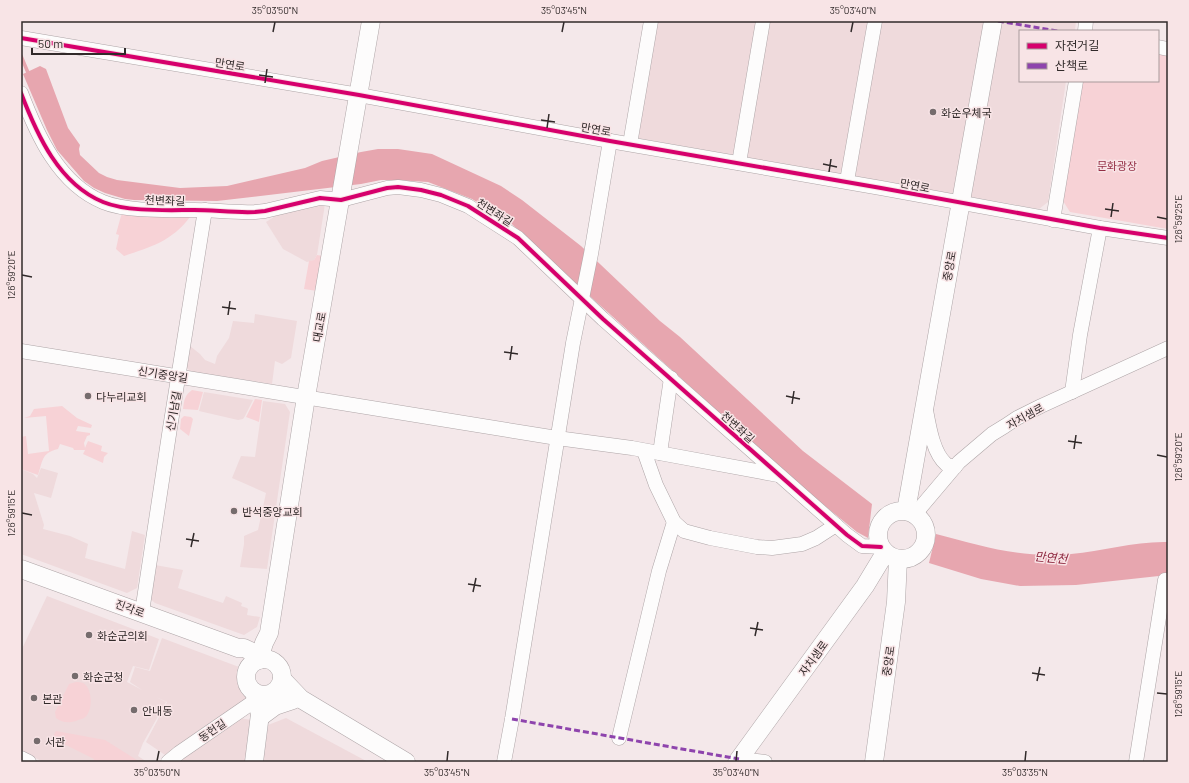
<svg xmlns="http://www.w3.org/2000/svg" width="1189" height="783" viewBox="0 0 1189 783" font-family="Barlow,'Noto Sans KR',sans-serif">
	<rect width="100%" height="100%" fill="#f4e8ea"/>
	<g fill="#efdadc">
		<path d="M 651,21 L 1076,21 L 1075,31 L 1020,31 L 1020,81 L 1066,81 L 1048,202 L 1039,209 L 637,138 Z"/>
		<path d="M 325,204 L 317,255 L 314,260 L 307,262 L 283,249 L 266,222 L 280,213 Z"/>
		<path d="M 255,314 L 297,321 L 291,358 L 282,364 L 275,361 L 272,384 L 212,375 L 193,374 L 186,367 L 190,346 L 200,354 L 205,360 L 215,364 L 217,356 L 229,338 L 233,321 L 254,323 Z"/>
		<path d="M 204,392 L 253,400 L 245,416 L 243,419 L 238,420 L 199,411 Z"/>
		<path d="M 263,401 L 285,404 L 290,412 L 267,569 L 240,567 L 244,544 L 244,536 L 258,530 L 266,493 L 232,478 L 241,456 L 255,457 Z"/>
		<path d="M 41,468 L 58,473 L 51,498 L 34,493 L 44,525 L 43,529 L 70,536 L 88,544 L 85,558 L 125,569 L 132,531 L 145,535 L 137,588 L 127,593 L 21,554 L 21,469 L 33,474 L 37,478 Z"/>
		<path d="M 155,565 L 183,570 L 178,588 L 223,603 L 226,596 L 242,603 L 241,606 L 247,608 L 248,609 L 247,615 L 260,617 L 257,627 L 244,635 L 155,603 L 149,598 Z"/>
		<path d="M 47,596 L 159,639 L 149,670 L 133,666 L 127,682 L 142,690 L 130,682 L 135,667 L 150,671 L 162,638 L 239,667 L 238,682 L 249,700 L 165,755 L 146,742 L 167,702 L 156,697 L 166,702 L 143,743 L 138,756 L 147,762 L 43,762 L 21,750 L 21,651 Z"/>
		<path d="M 240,718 L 251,720 L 245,762 L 177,762 Z"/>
		<path d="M 286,718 L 368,762 L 263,762 L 268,725 Z"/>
	</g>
	<g fill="#f7d2d6">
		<path d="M 1158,52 L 1168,54 L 1168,229 L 1070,212 L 1060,196 L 1080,81 L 1158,81 Z"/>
		<path d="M 123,213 L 187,215 L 190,217 C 172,241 151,247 124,256 L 116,249 L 119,235 L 116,234 L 121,216 Z"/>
		<path d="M 317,255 L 323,256 L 317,291 L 304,289 L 309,261 L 314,260 Z"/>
		<path d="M 192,390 L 203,392 L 198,410 L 183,409 C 184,400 185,395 192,390 Z"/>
		<path d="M 255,399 L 262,400 L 259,422 L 246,417 Z"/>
		<path d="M 62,406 L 77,418 L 92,425 L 91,428 L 78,426 L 76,431 L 90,433 L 90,435 L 87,436 L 84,443 L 85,448 L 88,441 L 102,446 L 101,451 L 108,453 L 104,457 L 103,463 L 83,454 L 85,450 L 74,450 L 73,448 L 60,444 L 58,449 C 41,453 43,461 38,475 L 21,469 L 21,437 L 26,436 L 28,454 L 49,451 L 46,416 L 24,418 L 30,416 L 34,409 Z"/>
		<path d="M 184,416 L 191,417 L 193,419 L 189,436 L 180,429 L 181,419 Z"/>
		<path d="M 76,682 C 78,682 81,682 83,683 C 92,688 93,707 87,715 C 85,719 80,719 76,721 C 68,723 63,723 56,718 L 55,712 L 69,684 Z"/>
		<path d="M 56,731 L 105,740 L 140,762 L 93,762 L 94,759 L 52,738 Z"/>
	</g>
	<g fill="#e7a6af">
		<path d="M 40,66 L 46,69 L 68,128 L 80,145 L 79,149 L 80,155 L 99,173 L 107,177 L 117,180 L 180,188 L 227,186 L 305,168 L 322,161 L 361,152 L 378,149 L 398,149 L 432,154 L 501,186 L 522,200 L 581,246 L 660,321 L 680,337 L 803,451 L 872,504 L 868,538 L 857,532 L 804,489 L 572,280 L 528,241 L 511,223 L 472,199 L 428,182 L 395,180 L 381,180 L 361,184 L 217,201 L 134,200 L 125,199 L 105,193 L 94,188 L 84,181 L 57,150 L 47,130 L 23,74 Z"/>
		<path d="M 936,534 C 982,546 1023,559 1071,554 C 1103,551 1136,541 1168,542 L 1168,575 L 1076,585 L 1020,586 L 981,579 L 929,563 Z"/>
	</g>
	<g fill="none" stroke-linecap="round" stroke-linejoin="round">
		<path stroke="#e7a6af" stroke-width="3.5" d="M 21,56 L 29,75"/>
		<g stroke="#aea5a7" stroke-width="15">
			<g id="minor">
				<path d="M 1085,31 L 1086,21"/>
				<path d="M 21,38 L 359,95 L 610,141 L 881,188 L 1100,228 L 1168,238"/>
				<path d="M 1158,47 L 1168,49"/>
				<path d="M 21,93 C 37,135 59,184 103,202 C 127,212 168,210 194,210 C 214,210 235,213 255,212 L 265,211 L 320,198 L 341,200 L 387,188 L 398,187 L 421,190 L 441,195 L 468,206 L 518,238 L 603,319 L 847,535 L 862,546 L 881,547"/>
				<path d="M 630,144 L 651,21"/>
				<path d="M 739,163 L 763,21"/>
				<path d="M 847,181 L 875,21"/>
				<path d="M 1053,220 L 1076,81"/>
				<path d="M 21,351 L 557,438 L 632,448 L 778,475"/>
				<path d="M 1072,392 L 1080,335 L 1100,228"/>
				<path d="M 926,410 C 929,426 933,453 946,464 C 948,466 952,466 955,467"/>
				<path d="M 644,451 L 656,485 L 674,522 L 684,531 L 710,538 L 757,547 L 772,548 L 802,544 L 816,538 L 836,525"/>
				<path d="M 660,453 L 671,378"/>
				<path d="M 915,514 L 959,462 L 992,434 L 1005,426 L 1017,418 L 1041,406 L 1168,348"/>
				<path d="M 142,612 L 170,428 L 205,210"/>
				<path d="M 619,738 L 659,571 L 674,522"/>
				<path d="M 21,758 L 29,762"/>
				<path d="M 739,759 L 765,762"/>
				<path d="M 168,762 L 179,753 L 256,700"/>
				<path d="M 504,762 L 512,719 L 573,343 L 591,254 L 610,141"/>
				<path d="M 1136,762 L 1165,580"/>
			</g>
		</g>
		<g stroke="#aea5a7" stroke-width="19">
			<g id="tertiary">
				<circle cx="902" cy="535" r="24"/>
				<path d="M 906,511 L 993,21"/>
				<path d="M 21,569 L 238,648 L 244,648 L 267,659"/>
				<circle cx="264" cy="677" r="18"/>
				<path d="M 259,660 L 264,643 L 269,633 L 306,397 L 371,21"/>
				<path d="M 282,679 L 301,699 L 406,762"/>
				<path d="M 254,692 L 260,714 L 254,762"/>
				<path d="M 260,717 L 275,706 L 293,700"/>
				<path d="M 737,762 L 865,586 L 885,553"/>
				<path d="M 874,762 L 896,602 L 898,559"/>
			</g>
		</g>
		<use href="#minor" stroke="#fdfcfc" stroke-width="14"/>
		<use href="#tertiary" stroke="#fdfcfc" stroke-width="18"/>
		<g stroke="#8e44ad" stroke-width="3" stroke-dasharray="6 3" stroke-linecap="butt">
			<path d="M 998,21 L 1058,31"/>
			<path d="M 512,719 L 739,759"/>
		</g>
		<g stroke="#f8e4e6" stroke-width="6">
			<g id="cycleway">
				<path d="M 21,38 L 359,95 L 610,141 L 881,188 L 1100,228 L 1168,238"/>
				<path d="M 21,93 C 37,135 59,184 103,202 C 127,212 168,210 194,210 C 214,210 235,213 255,212 L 265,211 L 320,198 L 341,200 L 387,188 L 398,187 L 421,190 L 441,195 L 468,206 L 518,238 L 603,319 L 847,535 L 862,546 L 881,547"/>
			</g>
		</g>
		<use href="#cycleway" stroke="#d6006c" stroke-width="4"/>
	</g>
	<path fill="none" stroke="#312a2a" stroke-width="1.5" d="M 273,32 L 275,22M 562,32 L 564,22M 851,32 L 853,22M 259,75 L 273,77M 265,83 L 267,69M 541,120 L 555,122M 547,128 L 549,114M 823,164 L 837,167M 829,172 L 831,159M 1105,209 L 1119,211M 1111,217 L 1113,203M 1157,217 L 1167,219M 22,275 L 32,277M 222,307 L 236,309M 228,315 L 230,301M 504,352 L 518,354M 510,360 L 512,346M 786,396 L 800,399M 792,404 L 794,391M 1068,441 L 1082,443M 1074,449 L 1076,435M 1157,455 L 1167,457M 22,513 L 32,515M 186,539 L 199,541M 191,547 L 194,533M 468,584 L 481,586M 473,592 L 476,578M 750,628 L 763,630M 755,636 L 758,622M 1032,673 L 1045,675M 1037,681 L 1040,667M 1157,693 L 1167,694M 157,761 L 159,751M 447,761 L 448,751M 736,761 L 737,751M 1025,761 L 1026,751"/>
	<g fill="#756c6d" stroke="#f8e4e6" stroke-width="1.5">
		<circle cx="933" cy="112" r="4"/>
		<circle cx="88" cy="396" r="4"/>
		<circle cx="234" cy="511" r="4"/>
		<circle cx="89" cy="635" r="4"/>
		<circle cx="75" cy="676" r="4"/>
		<circle cx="34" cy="698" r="4"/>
		<circle cx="134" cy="710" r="4"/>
		<circle cx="37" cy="741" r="4"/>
	</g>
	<g text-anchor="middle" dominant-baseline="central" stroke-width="3" stroke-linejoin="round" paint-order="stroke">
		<g font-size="11" fill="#312a2a" stroke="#f8e4e6">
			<text transform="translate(230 64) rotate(9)">만연로</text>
			<text transform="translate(596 129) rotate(10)">만연로</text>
			<text transform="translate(915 185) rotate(11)">만연로</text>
			<text transform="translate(165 200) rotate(2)">천변좌길</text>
			<text transform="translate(495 212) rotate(33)">천변좌길</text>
			<text transform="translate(949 266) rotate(-80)">중앙로</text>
			<text transform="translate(319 327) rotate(-80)">대교로</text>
			<text transform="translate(163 374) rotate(9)">신기중앙길</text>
			<text transform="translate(173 411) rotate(-80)">신기남길</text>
			<text transform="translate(1025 416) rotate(-29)">자치샘로</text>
			<text transform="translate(738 427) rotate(42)">천변좌길</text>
			<text transform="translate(130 608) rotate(20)">진각로</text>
			<text transform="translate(813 658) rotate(-54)">자치샘로</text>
			<text transform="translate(888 661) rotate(-82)">중앙로</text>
			<text transform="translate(212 730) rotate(-34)">동헌길</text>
		</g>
		<g font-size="11" fill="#312a2a" stroke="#f8e4e6" text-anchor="start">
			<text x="941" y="112">화순우체국</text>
			<text x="96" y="396">다누리교회</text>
			<text x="242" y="511">반석중앙교회</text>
			<text x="97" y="635">화순군의회</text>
			<text x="83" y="676">화순군청</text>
			<text x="42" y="698">본관</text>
			<text x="142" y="710">안내동</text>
			<text x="45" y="741">서관</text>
		</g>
		<g font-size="11" fill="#932d44" stroke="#f8e4e6">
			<text x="1117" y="165">문화광장</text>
		</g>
		<g font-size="12" font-style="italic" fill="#8c263e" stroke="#f8e4e6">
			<text transform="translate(1051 557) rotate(5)">만연천</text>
		</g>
	</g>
	<rect width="1189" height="783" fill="none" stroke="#f8e4e6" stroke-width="44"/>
	<rect x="1019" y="30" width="140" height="52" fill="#f8e4e6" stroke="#a89a9b"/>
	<rect x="1027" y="43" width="20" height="6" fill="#d6006c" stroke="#a89a9b"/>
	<text x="1055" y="50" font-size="12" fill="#312a2a">자전거길</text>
	<rect x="1027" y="63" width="20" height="6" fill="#8e44ad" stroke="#a89a9b"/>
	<text x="1055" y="70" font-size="12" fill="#312a2a">산책로</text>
	<path d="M32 48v6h93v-6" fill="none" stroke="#312a2a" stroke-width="2"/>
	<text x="38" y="48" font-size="12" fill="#312a2a" stroke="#f8e4e6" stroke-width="3" paint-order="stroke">50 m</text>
	<rect x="22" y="22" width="1145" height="739" fill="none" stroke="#312a2a" stroke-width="1.5"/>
	<g font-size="10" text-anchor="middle" fill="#312a2a">
		<text x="275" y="14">35°03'50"N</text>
		<text x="564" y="14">35°03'45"N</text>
		<text x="853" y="14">35°03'40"N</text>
		<text transform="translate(1178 219) rotate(-90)" y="4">126°59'25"E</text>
		<text transform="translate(11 275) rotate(-90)" y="4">126°59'20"E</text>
		<text transform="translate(1178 457) rotate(-90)" y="4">126°59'20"E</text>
		<text transform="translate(11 513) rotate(-90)" y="4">126°59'15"E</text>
		<text transform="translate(1178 694) rotate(-90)" y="4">126°59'15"E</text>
		<text x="157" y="776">35°03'50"N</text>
		<text x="447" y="776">35°03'45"N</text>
		<text x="736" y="776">35°03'40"N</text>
		<text x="1025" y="776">35°03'35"N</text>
	</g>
</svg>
